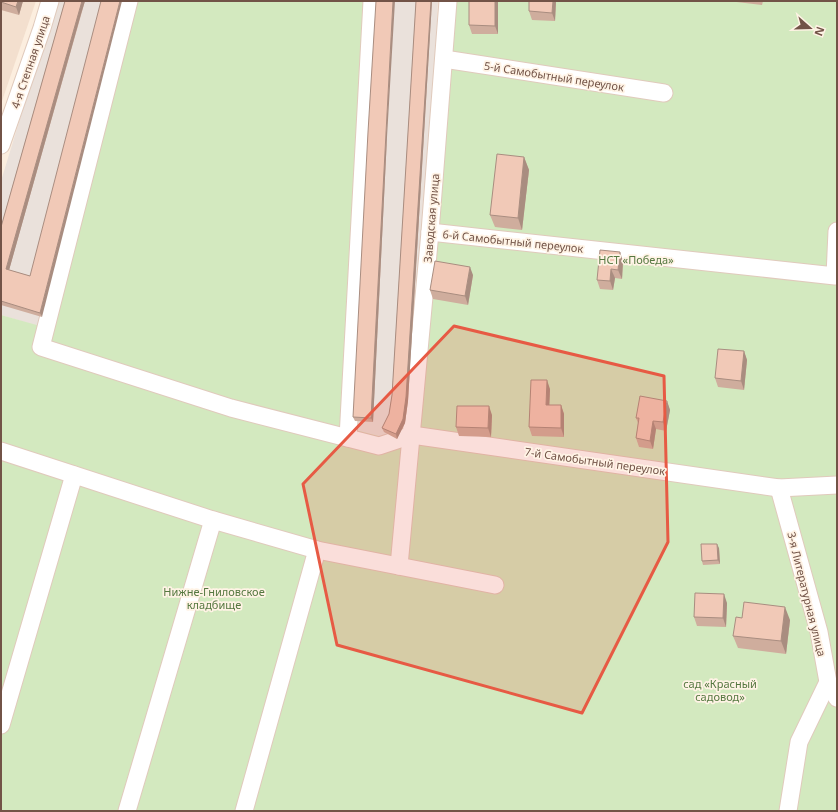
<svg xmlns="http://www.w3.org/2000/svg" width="838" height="812" viewBox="0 0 838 812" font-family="'Noto Sans',sans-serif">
	<rect width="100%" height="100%" fill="#fceedf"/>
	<path fill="#f3dfce" d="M 1,1 L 36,1 L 1,104 Z"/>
	<g fill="#eae1db">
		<path d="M 56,1 L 135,1 L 51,330 L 1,315 L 1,181 Z"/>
		<path d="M 367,1 L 438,1 L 435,61 L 406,424 L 398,441 L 340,426 Z"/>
	</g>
	<g fill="#d3e9bf">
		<path d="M 135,1 L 367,1 L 340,426 L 398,441 L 837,488 L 837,811 L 1,811 L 1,315 L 51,329 Z"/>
		<path d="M 453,1 L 837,1 L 837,481 L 780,485 L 420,432 Z"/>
	</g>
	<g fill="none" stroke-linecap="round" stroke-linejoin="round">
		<g stroke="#e0cabc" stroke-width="19">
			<g id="minor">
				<path d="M 129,1 L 41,347 L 231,408 L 379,446 L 412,435 L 779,488 L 837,485"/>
				<path d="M 444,59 L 664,93"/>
				<path d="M 1,145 L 42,28 L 50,1"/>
				<path d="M 430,232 L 835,276 L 837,231"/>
				<path d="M 348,438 L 372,1"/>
				<path d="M 1,451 L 213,520 L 317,550 L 495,585"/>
				<path d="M 779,488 L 819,632 L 828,682 L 837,698"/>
				<path d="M 399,566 L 430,232 L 448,1"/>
				<path d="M 1,725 L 74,475"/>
				<path d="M 127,811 L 213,520"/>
				<path d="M 244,811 L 317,550"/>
				<path d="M 788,811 L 799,742 L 828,682"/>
			</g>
		</g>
		<use href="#minor" stroke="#fff" stroke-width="17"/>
	</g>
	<g fill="#cfad9d">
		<path d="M 1,1 L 23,1 L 19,15 L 1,10 Z"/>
		<path d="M 65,1 L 85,1 L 9,270 L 30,276 L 42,317 L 1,305 L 1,227 Z"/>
		<path d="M 416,1 L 432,1 L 408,401 L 405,423 L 397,439 L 384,432 L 382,428 L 389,414 L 392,395 Z"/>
		<path d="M 498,1 L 498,34 L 472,34 L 469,25 Z"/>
		<path d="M 556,1 L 555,21 L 532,20 L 529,11 Z"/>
		<path d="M 728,1 L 763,1 L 762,5 Z"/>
		<path d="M 387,137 L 373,422 L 355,421 L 353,417 Z"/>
		<path d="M 524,157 L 529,170 L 522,230 L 495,227 L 490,215 Z"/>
		<path d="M 623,261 L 622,279 L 615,278 L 613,290 L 600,289 L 597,280 Z"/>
		<path d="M 473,275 L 468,305 L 433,299 L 430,290 Z"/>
		<path d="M 744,351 L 747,360 L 744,390 L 718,387 L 715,378 Z"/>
		<path d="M 550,389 L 549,405 L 561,405 L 564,414 L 564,437 L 532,436 L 529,427 Z"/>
		<path d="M 667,401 L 670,410 L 666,431 L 656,429 L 653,449 L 639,447 L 636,438 L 638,423 L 636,418 Z"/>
		<path d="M 492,415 L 491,437 L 459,436 L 456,427 Z"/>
		<path d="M 719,548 L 720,564 L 703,565 L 702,561 Z"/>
		<path d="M 727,603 L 726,627 L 697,626 L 694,617 Z"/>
		<path d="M 742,618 L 790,620 L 786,654 L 738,648 L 733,636 Z"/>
	</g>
	<g fill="#a98d80">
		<path d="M 18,1 L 23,1 L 19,15 L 16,7 Z"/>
		<path d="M 82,1 L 85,1 L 81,14 L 8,274 L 6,269 Z"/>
		<path d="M 120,1 L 122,1 L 42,317 L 40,313 Z"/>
		<path d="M 393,1 L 395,1 L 387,137 L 373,422 L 371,418 L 386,133 Z"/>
		<path d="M 431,1 L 432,1 L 408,401 L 405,423 L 397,439 L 396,434 Z"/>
		<path d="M 495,1 L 498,1 L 498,34 L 495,26 Z"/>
		<path d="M 553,1 L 556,1 L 555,21 L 552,13 Z"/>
		<path d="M 524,157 L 529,170 L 522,230 L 518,218 Z"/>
		<path d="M 620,252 L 623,261 L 622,279 L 618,270 Z"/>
		<path d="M 470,267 L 473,275 L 468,305 L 465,296 Z"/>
		<path d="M 611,269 L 615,278 L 613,290 L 610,281 Z"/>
		<path d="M 744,351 L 747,360 L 744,390 L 741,381 Z"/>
		<path d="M 547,380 L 550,389 L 549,414 L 546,405 Z"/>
		<path d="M 667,401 L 670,410 L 666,431 L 663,422 Z"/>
		<path d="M 561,405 L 564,414 L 564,437 L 561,428 Z"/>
		<path d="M 489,406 L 492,415 L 491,437 L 488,428 Z"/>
		<path d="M 653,421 L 656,429 L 653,449 L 650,441 Z"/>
		<path d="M 717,544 L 719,548 L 720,564 L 718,560 Z"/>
		<path d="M 724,594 L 727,603 L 726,627 L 723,618 Z"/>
		<path d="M 785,607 L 790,620 L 786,654 L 781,641 Z"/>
	</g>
	<g fill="#f1c9b7" stroke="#a98d80">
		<path d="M 1,1 L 18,1 L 16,7 L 1,2 Z"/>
		<path d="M 65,1 L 82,1 L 6,269 L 30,276 L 101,1 L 120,1 L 40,313 L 1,301 L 1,227 Z"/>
		<path d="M 376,1 L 393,1 L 386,133 L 371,418 L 353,417 L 368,132 Z"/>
		<path d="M 416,1 L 431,1 L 406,397 L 403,419 L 396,434 L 382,428 L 389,414 L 392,395 Z"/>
		<path d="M 469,1 L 495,1 L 495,26 L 469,25 Z"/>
		<path d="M 529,1 L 553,1 L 552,13 L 529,11 Z"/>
		<path d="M 497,154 L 524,157 L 518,218 L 490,215 Z"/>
		<path d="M 600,250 L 620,252 L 618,270 L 611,269 L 610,281 L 597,280 Z"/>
		<path d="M 435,261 L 470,267 L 465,296 L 430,290 Z"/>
		<path d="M 718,349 L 744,351 L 741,381 L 715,378 Z"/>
		<path d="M 531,380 L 547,380 L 546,405 L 561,405 L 561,428 L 529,427 Z"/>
		<path d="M 640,396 L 667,401 L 663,422 L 653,421 L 650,441 L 636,438 L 639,418 L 636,418 Z"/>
		<path d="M 457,406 L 489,406 L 488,428 L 456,427 Z"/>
		<path d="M 701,544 L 717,544 L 718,560 L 702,561 Z"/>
		<path d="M 695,593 L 724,594 L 723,618 L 694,617 Z"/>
		<path d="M 744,602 L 785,607 L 781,641 L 733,636 L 736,617 L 742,618 Z"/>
	</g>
	<path fill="#e75a44" fill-opacity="0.2" stroke="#e75a44" stroke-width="3" stroke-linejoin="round" d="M 454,326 L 664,376 L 668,542 L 582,713 L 337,645 L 303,484 Z"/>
	<g text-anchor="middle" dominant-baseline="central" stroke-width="3.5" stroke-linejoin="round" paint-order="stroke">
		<g font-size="11" fill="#725347" stroke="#fff3e5">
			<text transform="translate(30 62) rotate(-71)">4-я Степная улица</text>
			<text transform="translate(554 76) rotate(9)">5-й Самобытный переулок</text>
			<text transform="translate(431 218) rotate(-85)">Заводская улица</text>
			<text transform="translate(513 241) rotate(6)">6-й Самобытный переулок</text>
			<text transform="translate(595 461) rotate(8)">7-й Самобытный переулок</text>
			<text transform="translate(807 594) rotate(76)">3-я Литературная улица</text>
		</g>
		<g font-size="11" fill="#557840" stroke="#fff3e5">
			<text x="636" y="259">НСТ «Победа»</text>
			<text x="214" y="591">Нижне-Гниловское<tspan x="214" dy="13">кладбище</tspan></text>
			<text x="720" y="683">сад «Красный<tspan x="720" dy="13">садовод»</tspan></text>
		</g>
	</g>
	<rect width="838" height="812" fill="none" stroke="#725347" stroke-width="4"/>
	<g transform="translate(810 28) rotate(110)" stroke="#fff3e5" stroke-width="3" paint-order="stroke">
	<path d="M0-3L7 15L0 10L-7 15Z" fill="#725347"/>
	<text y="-6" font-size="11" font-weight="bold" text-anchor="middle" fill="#725347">N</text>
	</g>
</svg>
